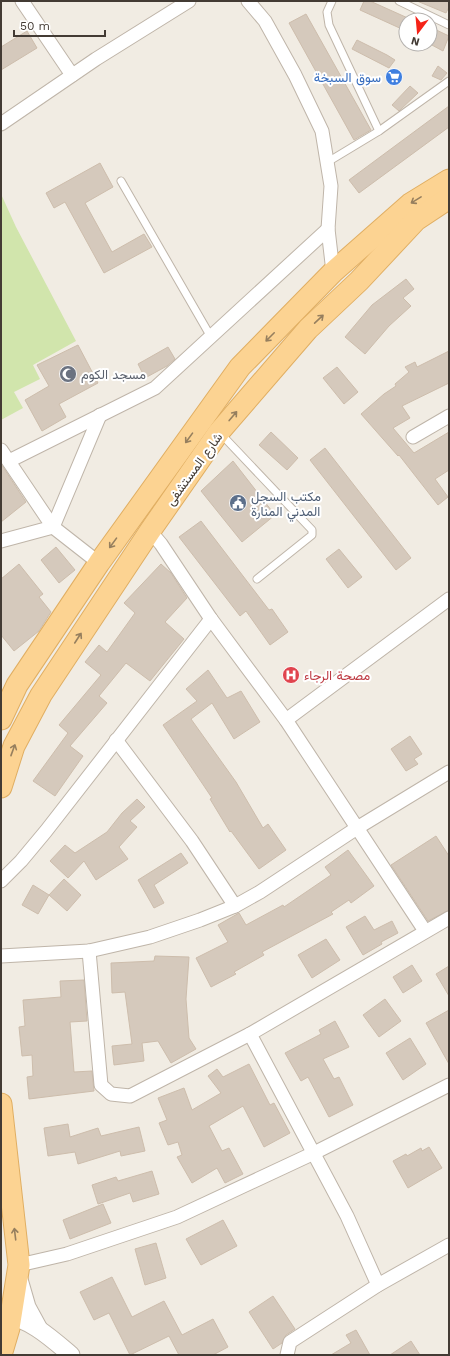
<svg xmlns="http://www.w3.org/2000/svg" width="450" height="1356" viewBox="0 0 450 1356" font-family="'Work Sans',Vazirmatn,sans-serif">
	<rect width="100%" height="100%" fill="#f1ece3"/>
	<path fill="#d1e5ac" d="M 1,194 L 16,227 L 76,341 L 33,365 L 40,379 L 14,392 L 23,408 L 1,420 Z"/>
	<g fill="#d5c9bc" stroke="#cdbdac">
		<path d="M 364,1 L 370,1 L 410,19 L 406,20 L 404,30 L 360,10 Z"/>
		<path d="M 417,1 L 449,1 L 449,7 L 446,13 Z"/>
		<path d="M 306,14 L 371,130 L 354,140 L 289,23 Z"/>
		<path d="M 430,27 L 449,36 L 443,51 L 430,44 Z"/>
		<path d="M 27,31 L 37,48 L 1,70 L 1,47 Z"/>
		<path d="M 357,40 L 387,55 L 395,60 L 389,68 L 352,49 Z"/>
		<path d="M 438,66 L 447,73 L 441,80 L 432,76 Z"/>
		<path d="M 410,86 L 418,93 L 399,111 L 392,105 Z"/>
		<path d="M 449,106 L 449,127 L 359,193 L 349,180 Z"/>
		<path d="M 100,163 L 113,187 L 85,203 L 112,252 L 144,234 L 152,247 L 104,273 L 65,202 L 54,208 L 46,193 Z"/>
		<path d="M 406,279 L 414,289 L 403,298 L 411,306 L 389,326 L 365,354 L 345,337 L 372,305 Z"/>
		<path d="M 78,345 L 98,383 L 59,404 L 66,417 L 42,431 L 25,400 L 49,386 L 37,365 Z"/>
		<path d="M 168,347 L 175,359 L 167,366 L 145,378 L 138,364 Z"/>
		<path d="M 449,351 L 449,383 L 402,406 L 410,418 L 393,428 L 414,453 L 449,432 L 449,470 L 435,479 L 448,497 L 438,505 L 399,455 L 398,456 L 361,414 L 384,394 L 396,386 L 395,384 L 409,372 L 405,367 L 415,362 L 417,367 Z"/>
		<path d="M 337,367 L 358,392 L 344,404 L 323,378 Z"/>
		<path d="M 271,432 L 298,458 L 287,470 L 259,445 Z"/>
		<path d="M 325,448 L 411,558 L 396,570 L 310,460 Z"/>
		<path d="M 233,461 L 275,515 L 242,542 L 201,491 Z"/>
		<path d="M 1,464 L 26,502 L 1,522 Z"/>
		<path d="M 201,521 L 269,610 L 272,609 L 288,632 L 270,645 L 246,611 L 240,616 L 179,537 Z"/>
		<path d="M 56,547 L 75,570 L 59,583 L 41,560 Z"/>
		<path d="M 339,549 L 362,577 L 348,588 L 326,559 Z"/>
		<path d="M 19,564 L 43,594 L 39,597 L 51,612 L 39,631 L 14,651 L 1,635 L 1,579 Z"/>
		<path d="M 161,564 L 171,573 L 187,598 L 165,622 L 184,639 L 150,681 L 126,663 L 99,696 L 107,703 L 70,746 L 83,756 L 55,796 L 33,781 L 68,733 L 59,725 L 101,675 L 85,662 L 99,645 L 107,652 L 135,613 L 124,603 Z"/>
		<path d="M 208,670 L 227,698 L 241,691 L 260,722 L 234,739 L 212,703 L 191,719 L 236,782 L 263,828 L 268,824 L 286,850 L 259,869 L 231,831 L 230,832 L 210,799 L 212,798 L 163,725 L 197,701 L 186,689 Z"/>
		<path d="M 410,736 L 422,754 L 414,759 L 418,764 L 406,771 L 391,749 Z"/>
		<path d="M 137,799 L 145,807 L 130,821 L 137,827 L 119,847 L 128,859 L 96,880 L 84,861 L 68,878 L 50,861 L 65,845 L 75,853 L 107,832 L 122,813 Z"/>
		<path d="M 436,836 L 449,856 L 449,910 L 428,921 L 391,865 Z"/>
		<path d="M 348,850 L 374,886 L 351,903 L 349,900 L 331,912 L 333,914 L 262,952 L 264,955 L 234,972 L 236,974 L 211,987 L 196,958 L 228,942 L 218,925 L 239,913 L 246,925 L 283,905 L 284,907 L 331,875 L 325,867 Z"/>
		<path d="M 181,853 L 188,863 L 154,885 L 164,903 L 154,908 L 138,880 Z"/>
		<path d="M 64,879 L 81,895 L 67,911 L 49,895 Z"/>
		<path d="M 33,885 L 49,895 L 38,914 L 22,905 Z"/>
		<path d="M 365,916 L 374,930 L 392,921 L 398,933 L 381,942 L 382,944 L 363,955 L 346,927 Z"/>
		<path d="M 326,939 L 340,960 L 312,978 L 298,955 Z"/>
		<path d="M 155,956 L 189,957 L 186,999 L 189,1038 L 196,1049 L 171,1063 L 158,1041 L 142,1043 L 144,1061 L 114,1065 L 112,1046 L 132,1044 L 125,992 L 112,993 L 111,963 L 154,961 Z"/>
		<path d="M 412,965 L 422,981 L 403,993 L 393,977 Z"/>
		<path d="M 449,966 L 449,996 L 436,974 Z"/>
		<path d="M 84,980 L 87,1021 L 70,1022 L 74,1072 L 92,1071 L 94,1091 L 29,1099 L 27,1077 L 33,1076 L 32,1055 L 22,1056 L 19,1027 L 25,1026 L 23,1000 L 61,997 L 60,981 Z"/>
		<path d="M 385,999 L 401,1021 L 379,1037 L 363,1015 Z"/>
		<path d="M 449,1010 L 449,1064 L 426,1023 Z"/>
		<path d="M 335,1021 L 349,1047 L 323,1059 L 334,1079 L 339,1077 L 353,1105 L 329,1117 L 308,1077 L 301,1081 L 285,1053 L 321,1034 L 319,1030 Z"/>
		<path d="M 410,1038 L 426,1064 L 403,1080 L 386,1053 Z"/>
		<path d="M 249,1064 L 270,1105 L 274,1103 L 290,1133 L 264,1147 L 243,1106 L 209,1126 L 222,1151 L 229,1148 L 243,1174 L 225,1183 L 217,1168 L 192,1183 L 177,1157 L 182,1155 L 178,1142 L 168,1145 L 159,1123 L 167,1120 L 158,1098 L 184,1088 L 192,1110 L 221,1093 L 208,1076 L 217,1069 L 223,1077 Z"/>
		<path d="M 68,1124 L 70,1137 L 98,1128 L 101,1136 L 139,1127 L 145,1151 L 121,1156 L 120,1151 L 78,1164 L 75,1152 L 48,1156 L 44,1128 Z"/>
		<path d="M 429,1147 L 442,1168 L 408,1188 L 393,1161 L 406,1154 L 407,1156 L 421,1148 L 422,1151 Z"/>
		<path d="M 152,1171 L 159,1194 L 133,1202 L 130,1193 L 98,1204 L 92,1185 L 116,1177 L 118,1181 Z"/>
		<path d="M 103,1204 L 111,1223 L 70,1239 L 63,1220 Z"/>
		<path d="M 223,1220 L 237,1246 L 201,1265 L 186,1239 Z"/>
		<path d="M 156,1243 L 166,1278 L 145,1285 L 135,1249 Z"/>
		<path d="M 112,1277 L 132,1317 L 164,1301 L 182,1335 L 213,1319 L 228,1347 L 213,1355 L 179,1355 L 169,1336 L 130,1355 L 109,1313 L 94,1320 L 80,1292 Z"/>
		<path d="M 273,1296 L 295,1329 L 286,1335 L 282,1343 L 273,1349 L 249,1312 Z"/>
		<path d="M 356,1330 L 370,1355 L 331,1355 L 351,1343 L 346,1335 Z"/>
		<path d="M 411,1341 L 420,1355 L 390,1355 Z"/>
	</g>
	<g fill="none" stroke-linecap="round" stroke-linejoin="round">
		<g stroke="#bfb5a9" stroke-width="9">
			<g id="service">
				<path d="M 332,1 L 327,12 L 329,25 L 379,131"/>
				<path d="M 399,1 L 449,25"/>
				<path d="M 326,163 L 379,131 L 449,81"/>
				<path d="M 121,181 L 211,337"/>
				<path d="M 221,434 L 312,530 L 312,535 L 257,579"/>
			</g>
		</g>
		<g stroke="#bfb5a9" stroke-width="15">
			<g id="minor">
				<path d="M 22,1 L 72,75"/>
				<path d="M 248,1 L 265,21 L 295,75 L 322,131 L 331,186 L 328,229 L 333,272"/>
				<path d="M 1,124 L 96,59 L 189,1"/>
				<path d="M 413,437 L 449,416"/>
				<path d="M 1,450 L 53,527 L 99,563"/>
				<path d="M 9,461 L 155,388 L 328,229"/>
				<path d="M 150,531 L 161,544 L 211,619 L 286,720 L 425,931"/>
				<path d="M 1,541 L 53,527 L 100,415"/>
				<path d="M 286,720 L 449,599"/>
				<path d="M 116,740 L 192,841 L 235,906"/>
				<path d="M 1,881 L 21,861 L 46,831 L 211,619"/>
				<path d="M 89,951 L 101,1085 L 111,1094 L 130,1096 L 250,1034 L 449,918"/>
				<path d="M 1,956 L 89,951 L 150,937 L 200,920 L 235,906 L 260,892 L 357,828 L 449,772"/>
				<path d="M 250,1034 L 347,1216 L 378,1285"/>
				<path d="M 19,1265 L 67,1254 L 177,1217 L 314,1153 L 449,1085"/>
				<path d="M 287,1355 L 290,1342 L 378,1285 L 449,1245"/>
			</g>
		</g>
		<g stroke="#bfb5a9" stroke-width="19">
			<g id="tertiary">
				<path d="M 18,1276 L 27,1307 L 39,1329"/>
				<path d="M 1,1314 C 29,1318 50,1337 71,1355"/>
			</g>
		</g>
		<g stroke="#e0ae62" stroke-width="23">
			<g id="primary">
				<path d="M 1,719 L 17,685 L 99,563 L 240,367 L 333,272 L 410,204 L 449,180"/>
				<path d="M 1,787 L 14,746 L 41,695 L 150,531 L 219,432 L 308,329 L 359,281 L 416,220 L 449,198"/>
				<path d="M 1,1104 L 19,1265 L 9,1328 L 1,1355"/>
			</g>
		</g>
		<use href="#service" stroke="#fff" stroke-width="7"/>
		<use href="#minor" stroke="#fff" stroke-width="13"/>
		<use href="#tertiary" stroke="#fff" stroke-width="17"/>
		<use href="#primary" stroke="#fcd392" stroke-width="21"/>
	</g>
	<defs><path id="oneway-shaft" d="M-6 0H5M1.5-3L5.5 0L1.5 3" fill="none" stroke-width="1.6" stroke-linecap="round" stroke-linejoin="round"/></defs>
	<g stroke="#967f5e">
		<use href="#oneway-shaft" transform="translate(416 200) rotate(148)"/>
		<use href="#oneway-shaft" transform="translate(319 319) rotate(-43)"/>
		<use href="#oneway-shaft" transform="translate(270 337) rotate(135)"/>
		<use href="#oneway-shaft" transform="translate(233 416) rotate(-50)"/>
		<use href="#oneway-shaft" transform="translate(189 438) rotate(126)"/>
		<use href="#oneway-shaft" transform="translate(113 543) rotate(126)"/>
		<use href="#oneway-shaft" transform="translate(78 638) rotate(-57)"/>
		<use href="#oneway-shaft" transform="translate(13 750) rotate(-70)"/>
		<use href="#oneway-shaft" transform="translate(15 1234) rotate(-97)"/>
	</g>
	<defs>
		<g id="supermarket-disc" transform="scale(0.9)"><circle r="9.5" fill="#3f7fe0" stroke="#fff"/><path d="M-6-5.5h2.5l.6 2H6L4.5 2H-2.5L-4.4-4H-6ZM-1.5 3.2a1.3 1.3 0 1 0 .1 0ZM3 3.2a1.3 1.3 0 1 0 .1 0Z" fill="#fff"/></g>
		<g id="mosque-disc" transform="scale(0.9)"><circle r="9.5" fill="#6b7280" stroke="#fff"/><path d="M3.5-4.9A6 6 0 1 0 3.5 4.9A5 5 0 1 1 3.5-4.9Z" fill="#fff"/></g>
		<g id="civic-disc" transform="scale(0.9)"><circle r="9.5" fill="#5c6f8a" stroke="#fff"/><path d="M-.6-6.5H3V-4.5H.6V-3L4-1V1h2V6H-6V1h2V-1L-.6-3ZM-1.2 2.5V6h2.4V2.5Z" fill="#fff"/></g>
		<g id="hospital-disc" transform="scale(0.9)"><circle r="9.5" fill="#e0444e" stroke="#fff"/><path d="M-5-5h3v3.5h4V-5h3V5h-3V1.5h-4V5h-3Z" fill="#fff"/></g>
	</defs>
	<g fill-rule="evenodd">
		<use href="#supermarket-disc" x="394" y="77"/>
		<use href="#mosque-disc" x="68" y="374"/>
		<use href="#civic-disc" x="238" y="503"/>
		<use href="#hospital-disc" x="291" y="675"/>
	</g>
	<g text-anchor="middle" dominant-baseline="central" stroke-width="4" stroke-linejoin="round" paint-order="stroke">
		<g font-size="13" fill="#366cbe" stroke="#fff" text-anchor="end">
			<text x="381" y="77">سوق السبخة</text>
		</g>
		<g font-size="13" fill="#5b616d" stroke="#fff" text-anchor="start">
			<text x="81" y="374">مسجد الكوم</text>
		</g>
		<g font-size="13" fill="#433b34" stroke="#fff">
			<text transform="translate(194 469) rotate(-54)">شارع المستشفى</text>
		</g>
		<g font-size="13" fill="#4e5e75" stroke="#fff" text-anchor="start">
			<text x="251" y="496">مكتب السجل<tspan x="251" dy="15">المدني المنارة</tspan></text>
		</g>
		<g font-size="13" fill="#be3a42" stroke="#fff" text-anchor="start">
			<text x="304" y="675">مصحة الرجاء</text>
		</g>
	</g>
	<rect width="450" height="1356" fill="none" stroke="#433b34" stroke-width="4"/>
	<g transform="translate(418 32) rotate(196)"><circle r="19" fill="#ffffff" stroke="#b4b1ae"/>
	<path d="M0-3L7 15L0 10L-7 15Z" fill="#f52217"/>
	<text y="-6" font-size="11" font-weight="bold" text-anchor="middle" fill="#433b34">N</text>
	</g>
	<path d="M14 30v6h91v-6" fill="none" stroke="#433b34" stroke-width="2"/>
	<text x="20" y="30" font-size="12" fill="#433b34" stroke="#ffffff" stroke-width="3" paint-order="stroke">50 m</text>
</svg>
